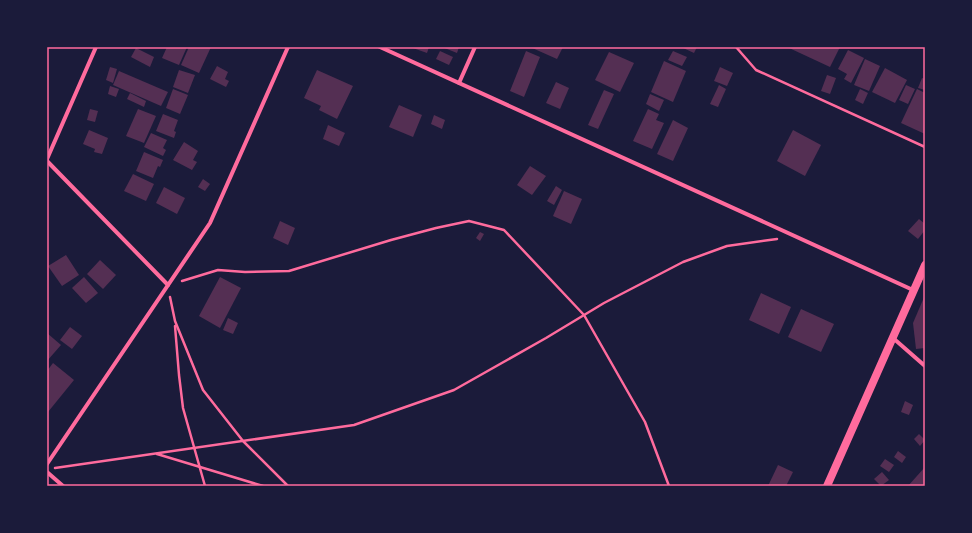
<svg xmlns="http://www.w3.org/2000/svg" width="972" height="533" viewBox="0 0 972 533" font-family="Arial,sans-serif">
	<rect width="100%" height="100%" fill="#1b1b3a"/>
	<g fill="#542f53">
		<path d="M 167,47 L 187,47 L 179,65 L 162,58 Z"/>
		<path d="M 189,47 L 211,47 L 199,73 L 181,65 Z"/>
		<path d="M 413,47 L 429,47 L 427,53 L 413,48 Z"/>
		<path d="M 442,47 L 459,47 L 457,53 Z"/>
		<path d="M 530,47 L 563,47 L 557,59 Z"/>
		<path d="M 681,47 L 697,47 L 694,53 Z"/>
		<path d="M 787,47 L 840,47 L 830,67 Z"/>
		<path d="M 136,48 L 154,57 L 150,67 L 131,57 Z"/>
		<path d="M 848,50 L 864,58 L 851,83 L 844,79 L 847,74 L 838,69 Z"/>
		<path d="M 440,51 L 453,57 L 449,65 L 436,59 Z"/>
		<path d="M 526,51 L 540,57 L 524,97 L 510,91 Z"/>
		<path d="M 673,51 L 687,57 L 682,66 L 668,60 Z"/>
		<path d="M 609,52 L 634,63 L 620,92 L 595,80 Z"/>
		<path d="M 865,59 L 880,66 L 869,91 L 854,85 Z"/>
		<path d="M 664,61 L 686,71 L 673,102 L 651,92 Z"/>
		<path d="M 217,66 L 228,72 L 225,79 L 229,81 L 226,87 L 210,79 Z"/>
		<path d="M 110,67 L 117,69 L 113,83 L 106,80 Z"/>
		<path d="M 720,67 L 733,73 L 727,86 L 714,81 Z"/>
		<path d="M 885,68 L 907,80 L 895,103 L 872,92 Z"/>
		<path d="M 179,70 L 195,75 L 188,93 L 173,87 Z"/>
		<path d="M 317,70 L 353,86 L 337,119 L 319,110 L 321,106 L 304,98 Z"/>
		<path d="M 119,71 L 168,92 L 161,106 L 113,85 Z"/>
		<path d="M 827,75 L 836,78 L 830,94 L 821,91 Z"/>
		<path d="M 922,78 L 925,79 L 925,90 L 918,88 Z"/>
		<path d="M 556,82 L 569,88 L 560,109 L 546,103 Z"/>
		<path d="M 719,85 L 726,89 L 718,107 L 710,104 Z"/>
		<path d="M 906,85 L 915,89 L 908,104 L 899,100 Z"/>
		<path d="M 110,86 L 119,89 L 116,97 L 108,94 Z"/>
		<path d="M 173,89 L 188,95 L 180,114 L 166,108 Z"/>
		<path d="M 860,89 L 868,93 L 863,104 L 855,100 Z"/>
		<path d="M 917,89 L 925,93 L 925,134 L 901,123 Z"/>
		<path d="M 604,90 L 614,94 L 598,129 L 588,125 Z"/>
		<path d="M 130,93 L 146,101 L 144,107 L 127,99 Z"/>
		<path d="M 650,94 L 664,100 L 659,111 L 646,104 Z"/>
		<path d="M 399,105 L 422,115 L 413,137 L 389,127 Z"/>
		<path d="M 90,109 L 98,111 L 95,122 L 87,120 Z"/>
		<path d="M 138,109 L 156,116 L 144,143 L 126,136 Z"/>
		<path d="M 648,109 L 659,114 L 656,120 L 664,123 L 652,149 L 633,141 Z"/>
		<path d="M 163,114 L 178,120 L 174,131 L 176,132 L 174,138 L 156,131 Z"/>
		<path d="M 434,115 L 445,120 L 442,129 L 431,124 Z"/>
		<path d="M 673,120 L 688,128 L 673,161 L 657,154 Z"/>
		<path d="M 328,125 L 345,133 L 339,146 L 323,139 Z"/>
		<path d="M 89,130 L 108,138 L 102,154 L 94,152 L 95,149 L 83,144 Z"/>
		<path d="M 793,130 L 821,145 L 805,176 L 777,161 Z"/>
		<path d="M 151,133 L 167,140 L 163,148 L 166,150 L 163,156 L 144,147 Z"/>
		<path d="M 184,142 L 198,151 L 193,160 L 197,162 L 192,170 L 173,160 Z"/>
		<path d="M 144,152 L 163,160 L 160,167 L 158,166 L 153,178 L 136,171 Z"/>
		<path d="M 530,166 L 546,176 L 532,195 L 517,185 Z"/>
		<path d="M 133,174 L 154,184 L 146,201 L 124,191 Z"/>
		<path d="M 203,179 L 210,184 L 205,191 L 198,187 Z"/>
		<path d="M 556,186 L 562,190 L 554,205 L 547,201 Z"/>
		<path d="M 164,187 L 185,198 L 177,214 L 156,203 Z"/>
		<path d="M 564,191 L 582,199 L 571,224 L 553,216 Z"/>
		<path d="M 919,219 L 925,224 L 925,230 L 918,239 L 908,231 Z"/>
		<path d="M 280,221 L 295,228 L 288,245 L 273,238 Z"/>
		<path d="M 480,232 L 484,234 L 480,241 L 476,238 Z"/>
		<path d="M 66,255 L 79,275 L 62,286 L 48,266 Z"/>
		<path d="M 100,260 L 116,275 L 103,289 L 87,274 Z"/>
		<path d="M 84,277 L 98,293 L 86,303 L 72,288 Z"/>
		<path d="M 220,277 L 241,288 L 220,328 L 199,316 Z"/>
		<path d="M 761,293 L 791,307 L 779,334 L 749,320 Z"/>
		<path d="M 925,295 L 925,348 L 916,349 L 913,323 Z"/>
		<path d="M 801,309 L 834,324 L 821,352 L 788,337 Z"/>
		<path d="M 228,318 L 238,323 L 233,334 L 223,330 Z"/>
		<path d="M 70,327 L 82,336 L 72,349 L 60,340 Z"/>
		<path d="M 47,333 L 61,345 L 47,361 Z"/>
		<path d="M 53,363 L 74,380 L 48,412 L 47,371 Z"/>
		<path d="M 905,401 L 913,405 L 909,415 L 901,412 Z"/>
		<path d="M 919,434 L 925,440 L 920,446 L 914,439 Z"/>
		<path d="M 898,451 L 906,457 L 902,463 L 894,457 Z"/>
		<path d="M 885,459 L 894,465 L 889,472 L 880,466 Z"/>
		<path d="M 778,465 L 793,472 L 786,486 L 768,486 Z"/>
		<path d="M 925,467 L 925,486 L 908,486 Z"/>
		<path d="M 882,472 L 889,480 L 881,486 L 874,479 Z"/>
	</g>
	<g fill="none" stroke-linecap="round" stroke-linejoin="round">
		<g stroke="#ff6b9d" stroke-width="2.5">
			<path d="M 736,47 L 756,70 L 925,147"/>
			<path d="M 182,281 L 218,270 L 245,272 L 289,271 L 391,240 L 436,228 L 469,221 L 504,230 L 584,315 L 645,422 L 669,486"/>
			<path d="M 170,297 L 175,321 L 203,390 L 243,441 L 288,486"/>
			<path d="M 175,326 L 179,375 L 183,408 L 205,486"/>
			<path d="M 157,454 L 263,486"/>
			<path d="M 55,468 L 354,425 L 454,390 L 546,338 L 604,303 L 683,262 L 727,246 L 777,239"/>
		</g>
		<g stroke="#ff6b9d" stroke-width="4">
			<path d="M 380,47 L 913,290"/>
			<path d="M 459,83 L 475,47"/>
			<path d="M 47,159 L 96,47"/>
			<path d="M 47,161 L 168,285"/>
			<path d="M 893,338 L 925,366"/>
			<path d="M 47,464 L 210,223 L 288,47"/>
			<path d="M 47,472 L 63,486"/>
		</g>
		<path stroke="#ff6b9d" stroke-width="8" d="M 827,486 L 925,265"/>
	</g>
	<rect width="972" height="533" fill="none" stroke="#1b1b3a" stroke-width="96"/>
	<rect x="48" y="48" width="876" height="437" fill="none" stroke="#ff6b9d" stroke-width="1.5"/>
</svg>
